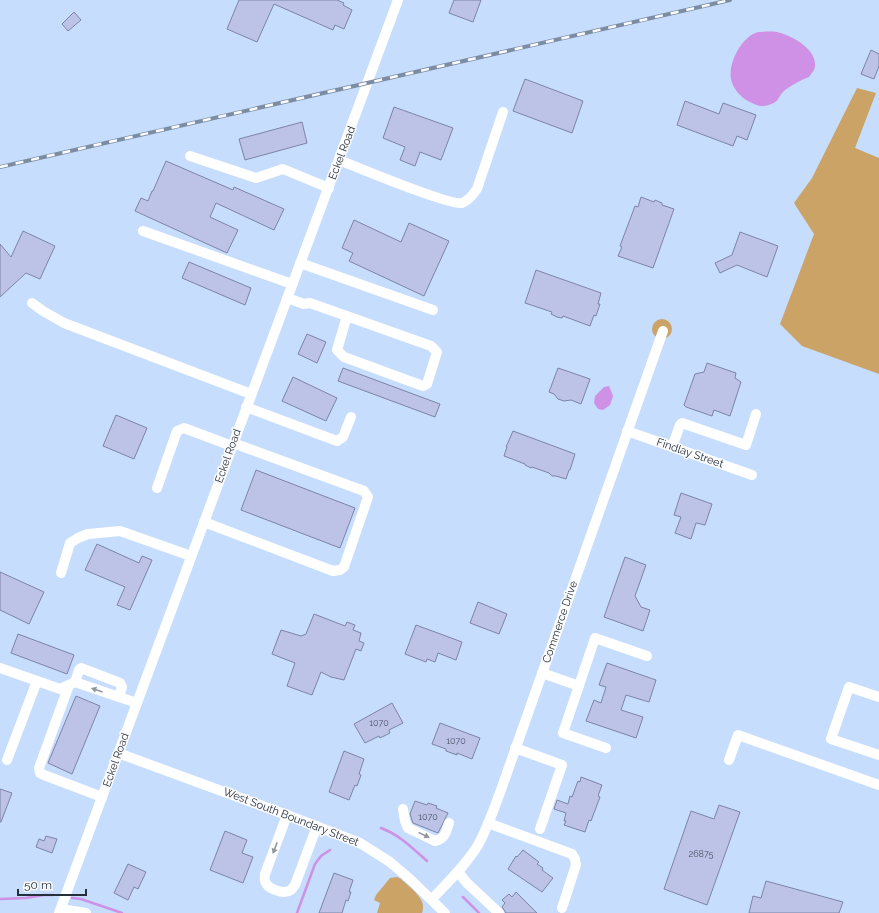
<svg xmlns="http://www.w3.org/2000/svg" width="879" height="913" viewBox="0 0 879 913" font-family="Raleway,sans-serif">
	<rect width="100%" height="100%" fill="#c6ddfe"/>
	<g fill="#cba367">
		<path d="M 857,88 L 876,93 L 855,148 L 879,158 L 879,374 L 802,346 L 780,324 L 814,234 L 794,203 L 812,178 Z"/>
		<circle cx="662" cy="329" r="10"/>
		<path d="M 397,877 L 401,879 C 410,888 428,899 422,913 L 377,913 L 380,903 L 374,900 L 376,895 L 390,878 Z"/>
	</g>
	<g fill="#ce91e5">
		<path d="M 758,32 C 764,32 771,31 777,32 C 791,35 817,49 815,66 C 815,70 811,74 809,77 C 801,80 792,85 785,90 C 776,98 781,103 764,106 C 759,107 755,104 750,102 C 741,98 733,89 731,79 C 728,63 742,36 758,32 Z"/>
		<path d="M 609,386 L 613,396 L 610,405 L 603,410 L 598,409 L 594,403 L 595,396 L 604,387 Z"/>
	</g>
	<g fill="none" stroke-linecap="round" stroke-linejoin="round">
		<g stroke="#ce91e5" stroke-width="2.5">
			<path d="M 381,828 C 400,835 412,848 427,861"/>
			<path d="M 463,897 L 479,913"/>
			<path d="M 72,898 L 81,899 L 122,913"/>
			<path d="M 0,899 L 26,898 L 44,895 L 53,895"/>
			<path d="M 297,913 L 315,864 L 321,856 L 330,850"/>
		</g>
	</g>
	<g fill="#bcc3e7" stroke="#7d84a6">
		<path d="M 239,0 L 337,0 L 344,3 L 343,5 L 352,10 L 344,29 L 335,25 L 333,30 L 274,4 L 257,42 L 227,29 Z"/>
		<path d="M 454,0 L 481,0 L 473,22 L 449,13 Z"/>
		<path d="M 74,12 L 81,20 L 68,31 L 62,24 Z"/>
		<path d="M 871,50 L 879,54 L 879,66 L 874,79 L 861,74 Z"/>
		<path d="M 525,79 L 583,101 L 572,133 L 513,111 Z"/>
		<path d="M 685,101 L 719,114 L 723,103 L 756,115 L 747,140 L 737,136 L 733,146 L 677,125 Z"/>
		<path d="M 394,107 L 453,128 L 441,160 L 420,152 L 415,166 L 400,160 L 405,147 L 383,138 Z"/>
		<path d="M 302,122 L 307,143 L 245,160 L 239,139 Z"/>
		<path d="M 166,161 L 233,190 L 234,187 L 284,209 L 274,230 L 216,203 L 210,217 L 238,230 L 227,253 L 135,211 L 141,198 L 148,201 L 152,191 L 153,191 Z"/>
		<path d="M 641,197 L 654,202 L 655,200 L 662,203 L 662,205 L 674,209 L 653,268 L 618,256 L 622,247 L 620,246 L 635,206 L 638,207 Z"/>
		<path d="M 354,220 L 401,242 L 409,223 L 449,241 L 424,296 L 349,261 L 353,253 L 342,248 Z"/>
		<path d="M 23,231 L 55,246 L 40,279 L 26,273 L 0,297 L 0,244 L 11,257 Z"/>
		<path d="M 740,232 L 778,246 L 767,277 L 737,265 L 720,273 L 715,263 L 732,255 Z"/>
		<path d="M 189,262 L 251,288 L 245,305 L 182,278 Z"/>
		<path d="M 536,270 L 601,293 L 598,304 L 600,304 L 596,316 L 594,315 L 590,326 L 563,316 L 562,318 L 557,317 L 551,314 L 552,312 L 525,303 Z"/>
		<path d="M 307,334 L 326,342 L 317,363 L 298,354 Z"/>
		<path d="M 707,363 L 736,373 L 735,378 L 741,382 L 730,416 L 714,410 L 712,416 L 686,407 L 684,405 L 695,374 L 704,372 Z"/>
		<path d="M 343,368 L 440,404 L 435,417 L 338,381 Z"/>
		<path d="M 558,368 L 590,379 L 581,404 L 571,400 L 564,401 L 558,399 L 554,394 L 549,392 Z"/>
		<path d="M 293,377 L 337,398 L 326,421 L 282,401 Z"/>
		<path d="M 116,415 L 147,428 L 134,459 L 103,446 Z"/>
		<path d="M 513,431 L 575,454 L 570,470 L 569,470 L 566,479 L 556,476 L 552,476 L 549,473 L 532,467 L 531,468 L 525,465 L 525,464 L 504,456 L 507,447 L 506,447 Z"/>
		<path d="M 256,470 L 355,508 L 340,548 L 241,510 Z"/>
		<path d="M 681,493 L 712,504 L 705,525 L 696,523 L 691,539 L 675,533 L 681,517 L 674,515 Z"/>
		<path d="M 97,544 L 139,563 L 142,556 L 152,560 L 130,610 L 117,605 L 125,587 L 85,570 Z"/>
		<path d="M 625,557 L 646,565 L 635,596 L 641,607 L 650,610 L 643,631 L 604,617 Z"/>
		<path d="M 0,572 L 44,592 L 29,624 L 0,610 Z"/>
		<path d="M 478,602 L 507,614 L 499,634 L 470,623 Z"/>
		<path d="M 314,614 L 345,626 L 347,622 L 355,625 L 353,630 L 361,633 L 359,641 L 364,643 L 361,651 L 356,649 L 344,680 L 331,677 L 321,672 L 312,695 L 287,686 L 295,663 L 272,654 L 281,630 L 301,636 L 306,634 Z"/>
		<path d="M 416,625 L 462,642 L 456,660 L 438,653 L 435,662 L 427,659 L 426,662 L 405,654 Z"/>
		<path d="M 18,634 L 74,655 L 67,674 L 11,653 Z"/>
		<path d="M 607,663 L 656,680 L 649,702 L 626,695 L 621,710 L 643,717 L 636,738 L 586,721 L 594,700 L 601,703 L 606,687 L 599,685 Z"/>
		<path d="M 76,696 L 100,706 L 72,774 L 48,763 Z"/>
		<path d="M 392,703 L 403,723 L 389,730 L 390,733 L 380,738 L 379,736 L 365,743 L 354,724 Z"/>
		<path d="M 440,723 L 480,738 L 472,759 L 457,753 L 457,755 L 446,751 L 446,749 L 432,744 Z"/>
		<path d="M 344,751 L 364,759 L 359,774 L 361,775 L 357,786 L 355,785 L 349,800 L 329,792 Z"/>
		<path d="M 581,777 L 602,785 L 598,796 L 600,797 L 591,821 L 589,820 L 585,832 L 564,825 L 566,821 L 564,821 L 566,813 L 554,809 L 557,800 L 568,804 L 570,796 L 572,797 L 578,781 L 580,782 Z"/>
		<path d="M 0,789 L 12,793 L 1,822 L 0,822 Z"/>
		<path d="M 415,801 L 427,805 L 428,803 L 437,806 L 436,808 L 448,813 L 438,833 L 413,823 L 410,814 Z"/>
		<path d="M 719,805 L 740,812 L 707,905 L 664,889 L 691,811 L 714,819 Z"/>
		<path d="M 225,831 L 247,840 L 242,853 L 253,857 L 243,883 L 210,870 Z"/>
		<path d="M 46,836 L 57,839 L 52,853 L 36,847 L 39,839 L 44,841 Z"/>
		<path d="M 523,850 L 539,862 L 537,864 L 543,868 L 542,870 L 553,878 L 542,892 L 508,869 L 516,856 L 517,857 Z"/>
		<path d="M 128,864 L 146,872 L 138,889 L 134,887 L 128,900 L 114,893 Z"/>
		<path d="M 334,873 L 353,880 L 349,892 L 351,892 L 348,901 L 346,900 L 342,913 L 319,913 Z"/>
		<path d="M 766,881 L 843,902 L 839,913 L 749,913 L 753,896 L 761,898 Z"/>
		<path d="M 516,892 L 537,913 L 506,913 L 502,907 L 505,903 L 502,900 L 509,894 L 512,897 Z"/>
	</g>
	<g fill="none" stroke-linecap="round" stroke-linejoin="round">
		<g stroke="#fff" stroke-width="10">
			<path d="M 190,156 L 256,178 L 283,169 L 329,188"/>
			<path d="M 339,160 C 357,167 450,206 462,203 C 469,201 473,194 477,189 L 503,112"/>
			<path d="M 143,231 L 292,284"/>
			<path d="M 300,263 L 433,310"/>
			<path d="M 287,298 L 304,304 L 310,303 L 431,346 L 437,352 L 427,384 L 423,386 L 344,357 L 337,350 L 347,316"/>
			<path d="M 32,303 L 43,311 L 64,323 L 251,394"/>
			<path d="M 246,407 L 337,441 L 343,437 L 351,417"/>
			<path d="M 627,431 L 752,475"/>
			<path d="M 672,447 L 680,425 L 682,423 L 746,445 L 756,414"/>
			<path d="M 157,488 L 177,431 L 184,428 L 232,446"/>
			<path d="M 204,522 L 333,571 L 340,570 L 344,567 L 368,497 L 364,491 L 233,443"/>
			<path d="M 61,573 L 70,543 L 78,538 L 88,534 L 120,531 L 191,556"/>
			<path d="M 0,668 L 60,689 L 75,682 L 79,670 L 81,668 L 120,683 L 122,687 L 119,697 L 137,703"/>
			<path d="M 542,673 L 579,686"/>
			<path d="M 75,682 L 119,697"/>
			<path d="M 69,685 L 39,768 L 40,773 L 44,775 L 102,797"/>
			<path d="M 879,697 L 849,687 L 831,739 L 879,755"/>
			<path d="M 515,748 L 562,765 L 540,829"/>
			<path d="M 606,748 L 563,733 L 595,638 L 647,656"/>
			<path d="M 118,753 L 287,815 L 360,843 L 390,862 L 411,880 L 445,913"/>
			<path d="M 7,760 L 37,681"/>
			<path d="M 729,760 L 738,735 L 879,785"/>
			<path d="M 403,809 L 405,821 L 408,828 L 435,841 C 445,839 446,832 449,823"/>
			<path d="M 287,815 L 265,874 C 265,876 264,879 265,881 C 267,889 284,895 291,890 C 293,888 294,886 295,885 L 317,826"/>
			<path d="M 488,823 L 572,854 L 575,859 L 576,865 L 562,908"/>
			<path d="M 458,872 L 467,883 L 499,913"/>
			<path d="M 432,899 C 448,882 466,865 478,845 C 488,827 495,806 502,787 L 663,331"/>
			<path d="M 61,909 L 86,913"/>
			<path d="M 59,913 L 398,0"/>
		</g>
		<g stroke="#7b8ca3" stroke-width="4">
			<path id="rail" d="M 0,167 L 730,0"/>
		</g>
		<use href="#rail" stroke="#fcfcfc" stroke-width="2.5" stroke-dasharray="8" stroke-linecap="butt"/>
	</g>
	<defs><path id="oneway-solid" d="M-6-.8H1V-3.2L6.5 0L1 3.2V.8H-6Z"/></defs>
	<g fill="#92979e">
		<use href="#oneway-solid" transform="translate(97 690) rotate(-161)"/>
		<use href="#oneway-solid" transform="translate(424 835) rotate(26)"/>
		<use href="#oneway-solid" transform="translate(275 848) rotate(111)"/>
	</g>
	<g text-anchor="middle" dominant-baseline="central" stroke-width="3" stroke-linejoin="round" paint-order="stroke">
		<g font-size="9" fill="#4c5467">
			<text x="379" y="723">1070</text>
			<text x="456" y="741">1070</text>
			<text x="428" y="817">1070</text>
			<text x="701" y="854">26875</text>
		</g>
		<g font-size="11" fill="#262f3c" stroke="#fcfcfc">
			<text transform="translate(342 153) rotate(-69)">Eckel Road</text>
			<text transform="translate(690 453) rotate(19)">Findlay Street</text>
			<text transform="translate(228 456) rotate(-70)">Eckel Road</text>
			<text transform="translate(560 622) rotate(-71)">Commerce Drive</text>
			<text transform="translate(116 760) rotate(-70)">Eckel Road</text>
			<text transform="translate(291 817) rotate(21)">West South Boundary Street</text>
		</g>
	</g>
	<path d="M18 889v6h68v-6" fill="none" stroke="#262f3c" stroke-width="2"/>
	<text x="24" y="889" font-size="12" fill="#262f3c" stroke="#fcfcfc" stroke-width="3" paint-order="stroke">50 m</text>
</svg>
